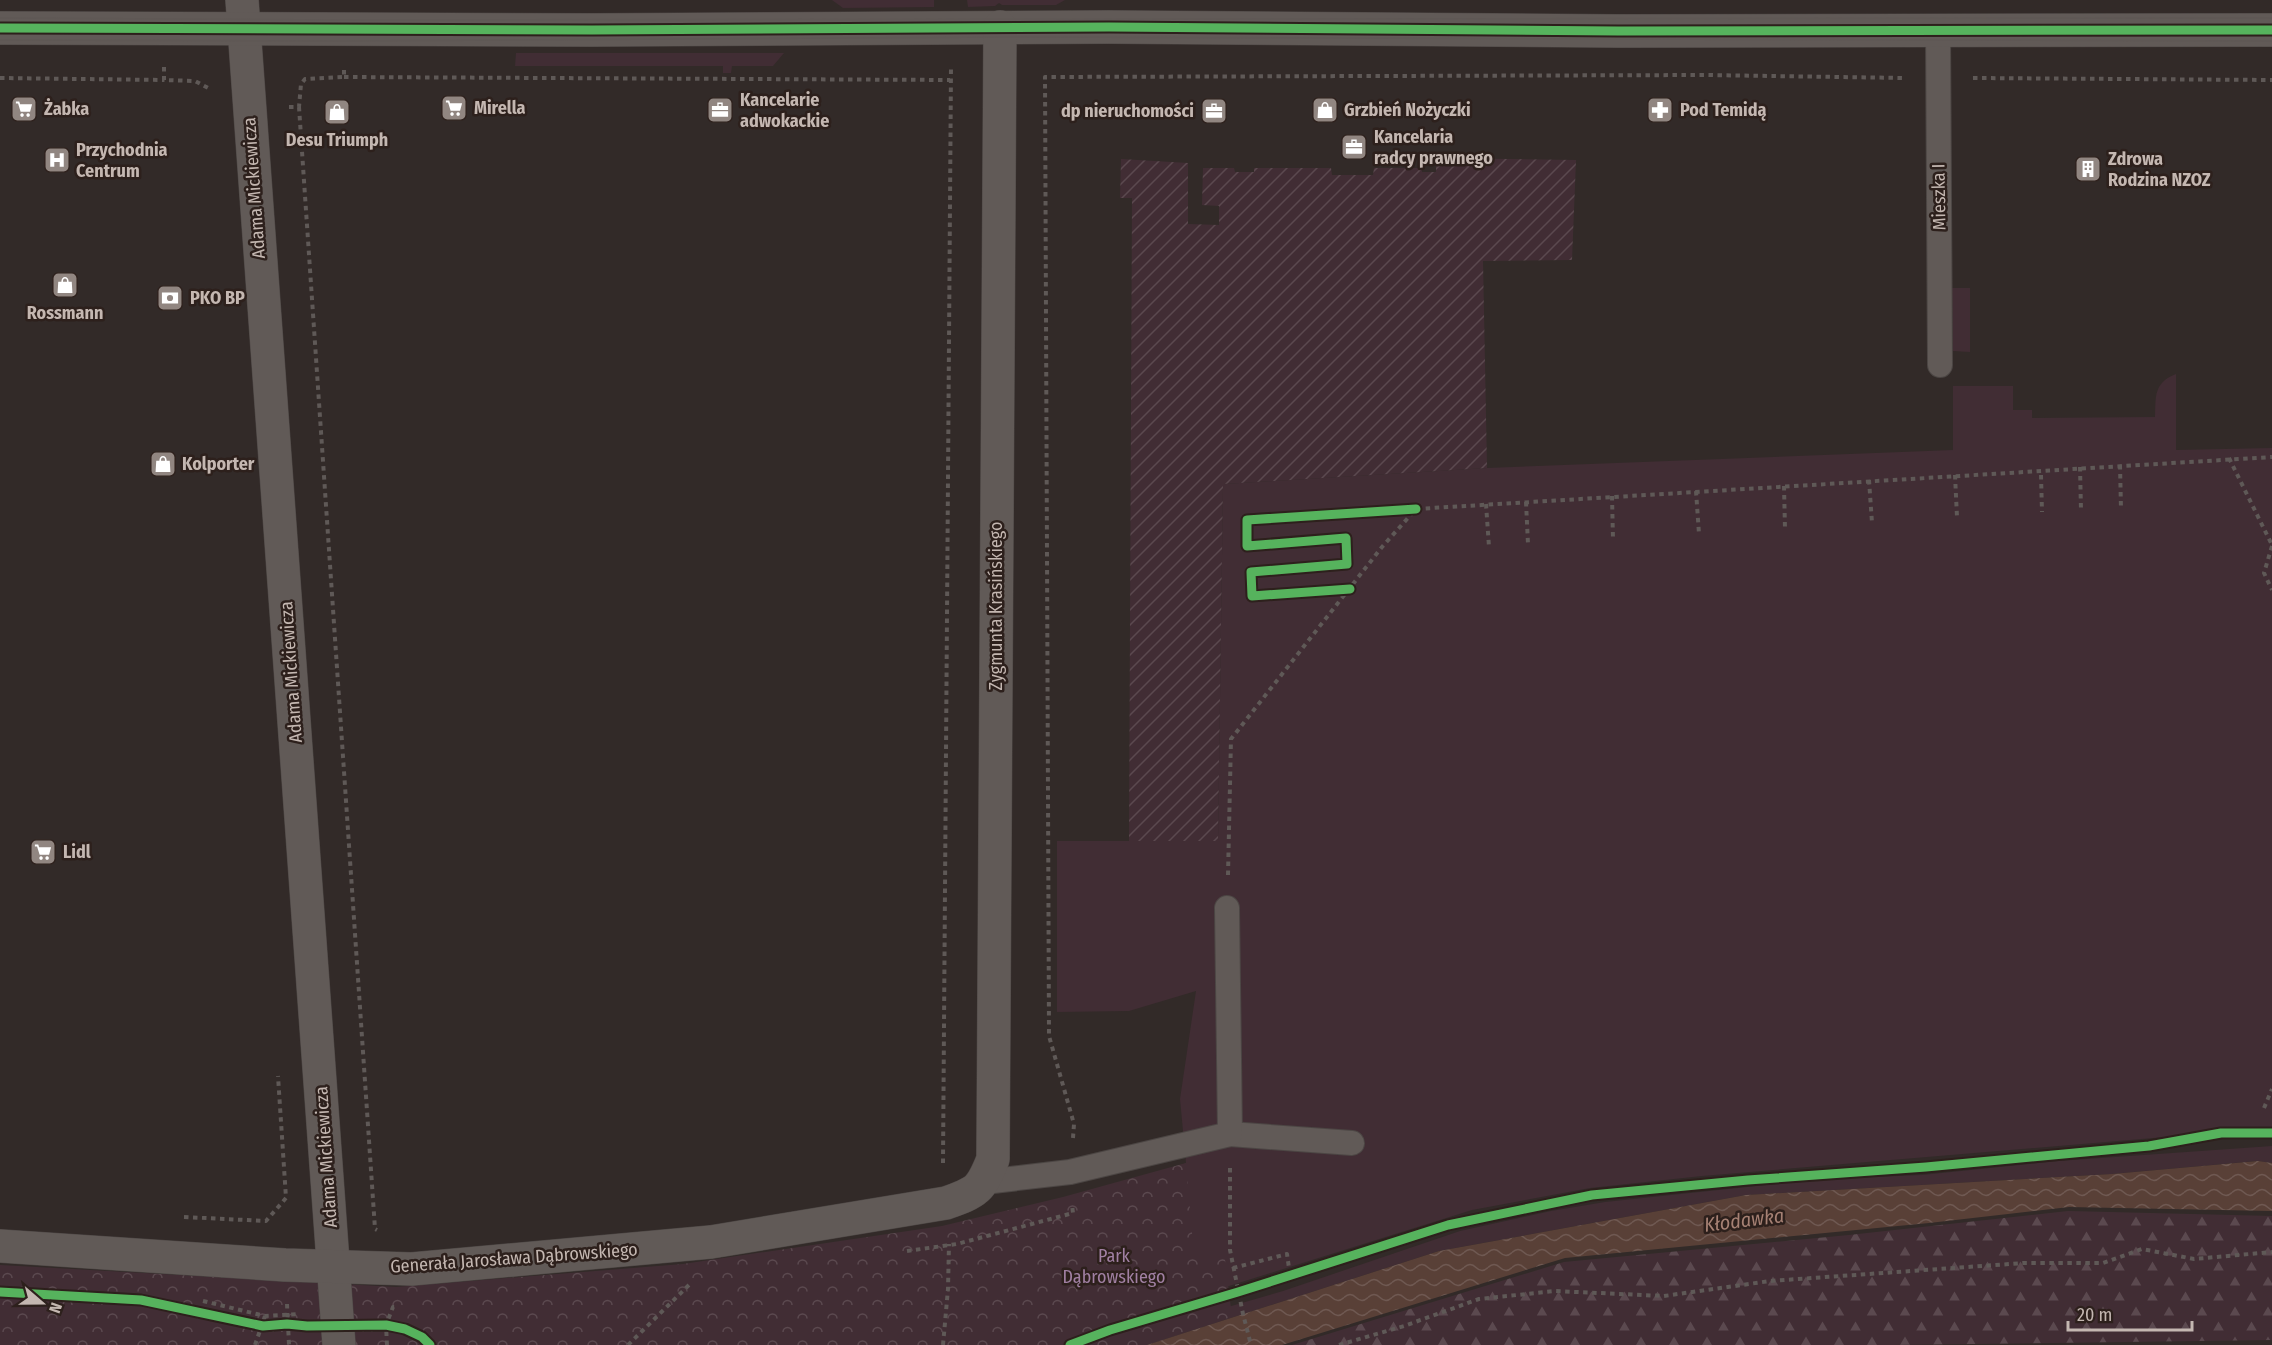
<svg xmlns="http://www.w3.org/2000/svg" width="2272" height="1345" viewBox="0 0 2272 1345" font-family="'Fira Sans Condensed',sans-serif">
	<defs>
		<pattern id="forest-firs" width="22" height="20" patternUnits="userSpaceOnUse" patternTransform="scale(1.5)"><rect width="22" height="20" fill="#412d34"/><path d="M5 1l3.5 6h-7zM16 11l3.5 6h-7z" fill="#5b494f"/></pattern>
		<pattern id="park-crowns" width="20" height="18" patternUnits="userSpaceOnUse" patternTransform="scale(1.5)"><rect width="20" height="18" fill="#412d34"/><path d="M2 6a3 3 0 1 1 6 0M12 15a3 3 0 1 1 6 0" fill="none" stroke="#5b494f"/></pattern>
		<pattern id="garden-furrows" width="10" height="10" patternUnits="userSpaceOnUse" patternTransform="scale(1.5)"><rect width="10" height="10" fill="#412d34"/><path d="M-1 1l2-2M0 10L10 0M9 11l2-2" fill="none" stroke="#5b494f"/></pattern>
		<pattern id="water-waves" width="16" height="10" patternUnits="userSpaceOnUse" patternTransform="scale(1.5)"><rect width="16" height="10" fill="#594037"/><path d="M0 5q4-4 8 0t8 0" fill="none" stroke="#6f5952"/></pattern>
	</defs>
	<rect width="100%" height="100%" fill="#322a28"/>
	<g fill="#412d34">
		<path d="M 832,0 L 934,0 L 934,7 L 843,8 Z"/>
		<path d="M 967,0 L 1065,0 L 1056,5 L 1002,5 L 999,3 L 995,6 L 968,7 Z"/>
		<path d="M 516,53 L 784,53 L 773,66 L 732,66 L 731,73 L 723,73 L 723,66 L 515,66 Z"/>
		<path d="M 1952,288 L 1970,288 L 1970,352 L 1953,351 Z"/>
		<path d="M 2176,374 L 2176,450 L 2272,448 L 2272,1128 L 1702,1176 L 1590,1188 L 1472,1210 L 1229,1286 L 1098,1322 L 948,1345 L 1158,1173 L 1186,1163 L 1180,1099 L 1196,991 L 1129,1011 L 1057,1012 L 1057,841 L 1218,841 L 1223,484 L 1487,468 L 1953,450 L 1953,386 L 2013,386 L 2013,410 L 2032,410 L 2032,418 L 2155,417 C 2156,397 2153,383 2176,374 Z"/>
		<path d="M 2272,1146 L 2272,1163 L 2257,1161 L 2112,1174 L 1746,1195 L 1439,1251 L 1147,1345 L 1096,1345 L 1283,1291 L 1460,1231 L 1551,1211 L 1605,1202 L 1824,1179 L 1922,1175 L 2058,1161 Z"/>
	</g>
	<path fill="url(#forest-firs)" d="M 2068,1211 L 2272,1216 L 2272,1340 L 1892,1345 L 1292,1345 L 1564,1262 L 1849,1235 Z"/>
	<path fill="url(#park-crowns)" d="M 1186,1163 L 1194,1256 L 1224,1251 L 1232,1317 L 1146,1345 L 0,1345 L 0,1265 L 396,1287 L 683,1264 L 942,1226 L 1063,1197 Z"/>
	<path fill="url(#garden-furrows)" d="M 1419,158 L 1421,158 L 1422,172 L 1436,172 L 1436,158 L 1576,160 L 1572,260 L 1483,261 L 1487,468 L 1223,484 L 1218,841 L 1129,841 L 1132,198 L 1120,198 L 1121,159 L 1188,163 L 1188,224 L 1219,225 L 1219,206 L 1202,205 L 1203,168 L 1234,168 L 1235,172 L 1254,172 L 1254,168 L 1331,168 L 1332,175 L 1373,175 L 1374,168 L 1418,168 Z"/>
	<path fill="url(#water-waves)" d="M 2258,1161 L 2272,1163 L 2272,1211 L 2069,1207 L 1929,1223 L 1565,1258 L 1282,1345 L 1147,1345 L 1439,1251 L 1746,1195 L 2112,1174 Z"/>
	<g fill="none" stroke-linecap="round" stroke-linejoin="round">
		<g stroke="#4c4644" stroke-width="26">
			<g id="service">
				<path d="M 1938,30 L 1940,365"/>
				<path d="M 1230,1134 L 1352,1143"/>
				<path d="M 984,1182 L 1070,1172 L 1230,1134 L 1227,908"/>
			</g>
		</g>
		<g stroke="#4c4644" stroke-width="34">
			<g id="minor">
				<path d="M 242,0 L 339,1345"/>
				<path d="M 0,28 L 592,30 L 1109,27 L 1618,31 L 2272,30"/>
				<path d="M 0,1246 L 285,1265 L 412,1269 L 711,1242 L 946,1203 C 977,1192 981,1190 993,1159 L 1000,27"/>
			</g>
		</g>
		<g stroke="#5f5957" stroke-width="4" stroke-dasharray="4.5 4.5" stroke-linecap="butt">
			<path d="M 164,67 L 164,80 L 195,81 L 210,89"/>
			<path d="M 344,77 L 950,80"/>
			<path d="M 0,78 L 164,80"/>
			<path d="M 1973,78 L 2272,80"/>
			<path d="M 289,107 L 299,107 L 301,84 L 305,79 L 344,77 L 344,67"/>
			<path d="M 299,107 L 375,1229 L 377,1230"/>
			<path d="M 2229,458 L 2272,545"/>
			<path d="M 2120,465 L 2121,509"/>
			<path d="M 2080,467 L 2081,510"/>
			<path d="M 1955,475 L 1957,517"/>
			<path d="M 2041,475 L 2042,512"/>
			<path d="M 1869,480 L 1872,523"/>
			<path d="M 1784,486 L 1785,529"/>
			<path d="M 1696,491 L 1699,534"/>
			<path d="M 1612,496 L 1613,539"/>
			<path d="M 1526,502 L 1528,544"/>
			<path d="M 1486,504 L 1489,547"/>
			<path d="M 2272,546 L 2264,573 L 2272,590"/>
			<path d="M 1228,875 L 1231,739 L 1382,547 L 1416,509 L 2272,457"/>
			<path d="M 2264,1108 L 2272,1089"/>
			<path d="M 1073,1138 L 1074,1124 L 1049,1036 L 1045,77 L 1705,75 L 1905,78"/>
			<path d="M 943,1163 L 951,67"/>
			<path d="M 1230,1168 L 1230,1250 L 1243,1314 L 1251,1345"/>
			<path d="M 184,1217 L 266,1221 L 286,1198 L 278,1076"/>
			<path d="M 907,1251 L 957,1244 L 1073,1213 L 1072,1205"/>
			<path d="M 1233,1268 L 1287,1254 L 1290,1275"/>
			<path d="M 203,1301 L 265,1316 L 299,1314"/>
			<path d="M 287,1304 L 289,1345"/>
			<path d="M 255,1345 L 265,1316"/>
			<path d="M 387,1345 L 386,1325 L 393,1307 L 395,1307"/>
			<path d="M 628,1345 L 692,1282"/>
			<path d="M 943,1345 L 948,1289 L 949,1244"/>
			<path d="M 1339,1345 L 1404,1326 L 1479,1299 L 1555,1291 L 1664,1296 L 1770,1281 L 2024,1263 L 2103,1263 L 2142,1249 L 2194,1259 L 2272,1252"/>
		</g>
		<use href="#service" stroke="#615a57" stroke-width="24"/>
		<use href="#minor" stroke="#615a57" stroke-width="33"/>
		<g stroke="#5f5855" stroke-width="1.5">
			<path d="M 0,18 L 343,20 L 2272,18"/>
			<path d="M 0,40 L 344,41 L 1001,37 L 2272,41"/>
		</g>
		<g stroke="#2d201c" stroke-width="13">
			<g id="cycleway">
				<path d="M 0,28 L 592,30 L 1109,27 L 1618,31 L 2272,30"/>
				<path d="M 1350,589 L 1252,596 L 1251,572 L 1347,564 L 1346,538 L 1247,546 L 1247,520 L 1416,509"/>
				<path d="M 0,1292 L 141,1300 L 263,1326 L 287,1324 L 307,1326 L 386,1325 L 405,1329 L 422,1337 L 430,1345"/>
				<path d="M 1070,1345 L 1110,1330 L 1238,1292 L 1448,1225 L 1592,1195 L 1748,1180 L 1926,1167 L 2149,1146 L 2221,1133 L 2272,1133"/>
			</g>
		</g>
		<use href="#cycleway" stroke="#56b35d" stroke-width="9"/>
	</g>
	<defs>
		<g id="supermarket-square" transform="scale(1.35)"><rect x="-9" y="-9" width="18" height="18" rx="4" fill="#918681" stroke="#2d201c"/><path d="M-6-5.5h2.5l.6 2H6L4.5 2H-2.5L-4.4-4H-6ZM-1.5 3.2a1.3 1.3 0 1 0 .1 0ZM3 3.2a1.3 1.3 0 1 0 .1 0Z" fill="#fff"/></g>
		<g id="office-square" transform="scale(1.35)"><rect x="-9" y="-9" width="18" height="18" rx="4" fill="#918681" stroke="#2d201c"/><path d="M-6-3h4V-5.5h4V-3h4V5H-6ZM-1-4.5V-3h2v-1.5ZM-6 0V1H6V0Z" fill="#fff"/></g>
		<g id="shop-square" transform="scale(1.35)"><rect x="-9" y="-9" width="18" height="18" rx="4" fill="#918681" stroke="#2d201c"/><path d="M-5-2.5h2.3a2.7 3.5 0 0 1 5.4 0H5L5.5 6h-11ZM-1.5-2.5h3a1.5 2.3 0 0 0-3 0Z" fill="#fff"/></g>
		<g id="pharmacy-square" transform="scale(1.35)"><rect x="-9" y="-9" width="18" height="18" rx="4" fill="#918681" stroke="#2d201c"/><path d="M-2-6h4v4h4v4h-4v4h-4v-4h-4v-4h4Z" fill="#fff"/></g>
		<g id="hospital-square" transform="scale(1.35)"><rect x="-9" y="-9" width="18" height="18" rx="4" fill="#918681" stroke="#2d201c"/><path d="M-5-5h3v3.5h4V-5h3V5h-3V1.5h-4V5h-3Z" fill="#fff"/></g>
		<g id="building-square" transform="scale(1.35)"><rect x="-9" y="-9" width="18" height="18" rx="4" fill="#918681" stroke="#2d201c"/><path d="M-4-6H4V6H1V3H-1V6H-4ZM-2.5-4.3h1.7v1.8h-1.7ZM.8-4.3h1.7v1.8H.8ZM-2.5-1h1.7V.8h-1.7ZM.8-1h1.7V.8H.8Z" fill="#fff"/></g>
		<g id="bank-square" transform="scale(1.35)"><rect x="-9" y="-9" width="18" height="18" rx="4" fill="#918681" stroke="#2d201c"/><path d="M-6-4H6V4H-6ZM0-2.3a2.3 2.3 0 1 0 0 4.6a2.3 2.3 0 1 0 0-4.6Z" fill="#fff"/></g>
	</defs>
	<g fill-rule="evenodd">
		<use href="#supermarket-square" x="454" y="108"/>
		<use href="#supermarket-square" x="24" y="109"/>
		<use href="#office-square" x="720" y="110"/>
		<use href="#shop-square" x="1325" y="110"/>
		<use href="#pharmacy-square" x="1660" y="110"/>
		<use href="#office-square" x="1214" y="111"/>
		<use href="#shop-square" x="337" y="112"/>
		<use href="#office-square" x="1354" y="147"/>
		<use href="#hospital-square" x="57" y="160"/>
		<use href="#building-square" x="2088" y="169"/>
		<use href="#shop-square" x="65" y="285"/>
		<use href="#bank-square" x="170" y="298"/>
		<use href="#shop-square" x="163" y="464"/>
		<use href="#supermarket-square" x="43" y="852"/>
	</g>
	<g text-anchor="middle" dominant-baseline="central" stroke-width="5" stroke-linejoin="round" paint-order="stroke">
		<g font-size="18" font-weight="bold" fill="#c4b7b1" stroke="#2d201c" text-anchor="start">
			<text x="740" y="100">Kancelarie<tspan x="740" dy="21">adwokackie</tspan></text>
			<text x="474" y="108">Mirella</text>
			<text x="44" y="109">Żabka</text>
			<text x="1344" y="110">Grzbień Nożyczki</text>
			<text x="1680" y="110">Pod Temidą</text>
			<text x="1194" y="111" text-anchor="end">dp nieruchomości</text>
			<text x="1374" y="137">Kancelaria<tspan x="1374" dy="21">radcy prawnego</tspan></text>
			<text x="337" y="140" text-anchor="middle">Desu Triumph</text>
			<text x="76" y="150">Przychodnia<tspan x="76" dy="21">Centrum</tspan></text>
			<text x="2108" y="159">Zdrowa<tspan x="2108" dy="21">Rodzina NZOZ</tspan></text>
			<text x="190" y="298">PKO BP</text>
			<text x="65" y="313" text-anchor="middle">Rossmann</text>
			<text x="182" y="464">Kolporter</text>
			<text x="63" y="852">Lidl</text>
		</g>
		<g font-size="18" fill="#c4b7b1" stroke="#2d201c">
			<text transform="translate(254 188) rotate(-94)">Adama Mickiewicza</text>
			<text transform="translate(1939 197) rotate(-91)">Mieszka I</text>
			<text transform="translate(996 606) rotate(-90)">Zygmunta Krasińskiego</text>
			<text transform="translate(291 672) rotate(-94)">Adama Mickiewicza</text>
			<text transform="translate(326 1157) rotate(-94)">Adama Mickiewicza</text>
			<text transform="translate(514 1258) rotate(-4)">Generała Jarosława Dąbrowskiego</text>
		</g>
		<g font-size="18" fill="#a180a3" stroke="#2d201c">
			<text x="1114" y="1256">Park<tspan x="1114" dy="21">Dąbrowskiego</tspan></text>
		</g>
		<g font-size="20" font-style="italic" fill="#a68174" stroke="#2d201c">
			<text transform="translate(1744 1220) rotate(-7)">Kłodawka</text>
		</g>
	</g>
	<g transform="translate(42 1303) rotate(110)" stroke="#2d201c" stroke-width="4.5" paint-order="stroke">
	<path d="M0-4.5L10 22L0 15L-10 22Z" fill="#c4b7b1"/>
	<text y="-9" font-size="16" font-weight="bold" text-anchor="middle" fill="#c4b7b1">N</text>
	</g>
	<path d="M2068 1321v9h124v-9" fill="none" stroke="#c4b7b1" stroke-width="3"/>
	<text x="2077" y="1321" font-size="18" fill="#c4b7b1" stroke="#2d201c" stroke-width="4.5" paint-order="stroke">20 m</text>
</svg>
